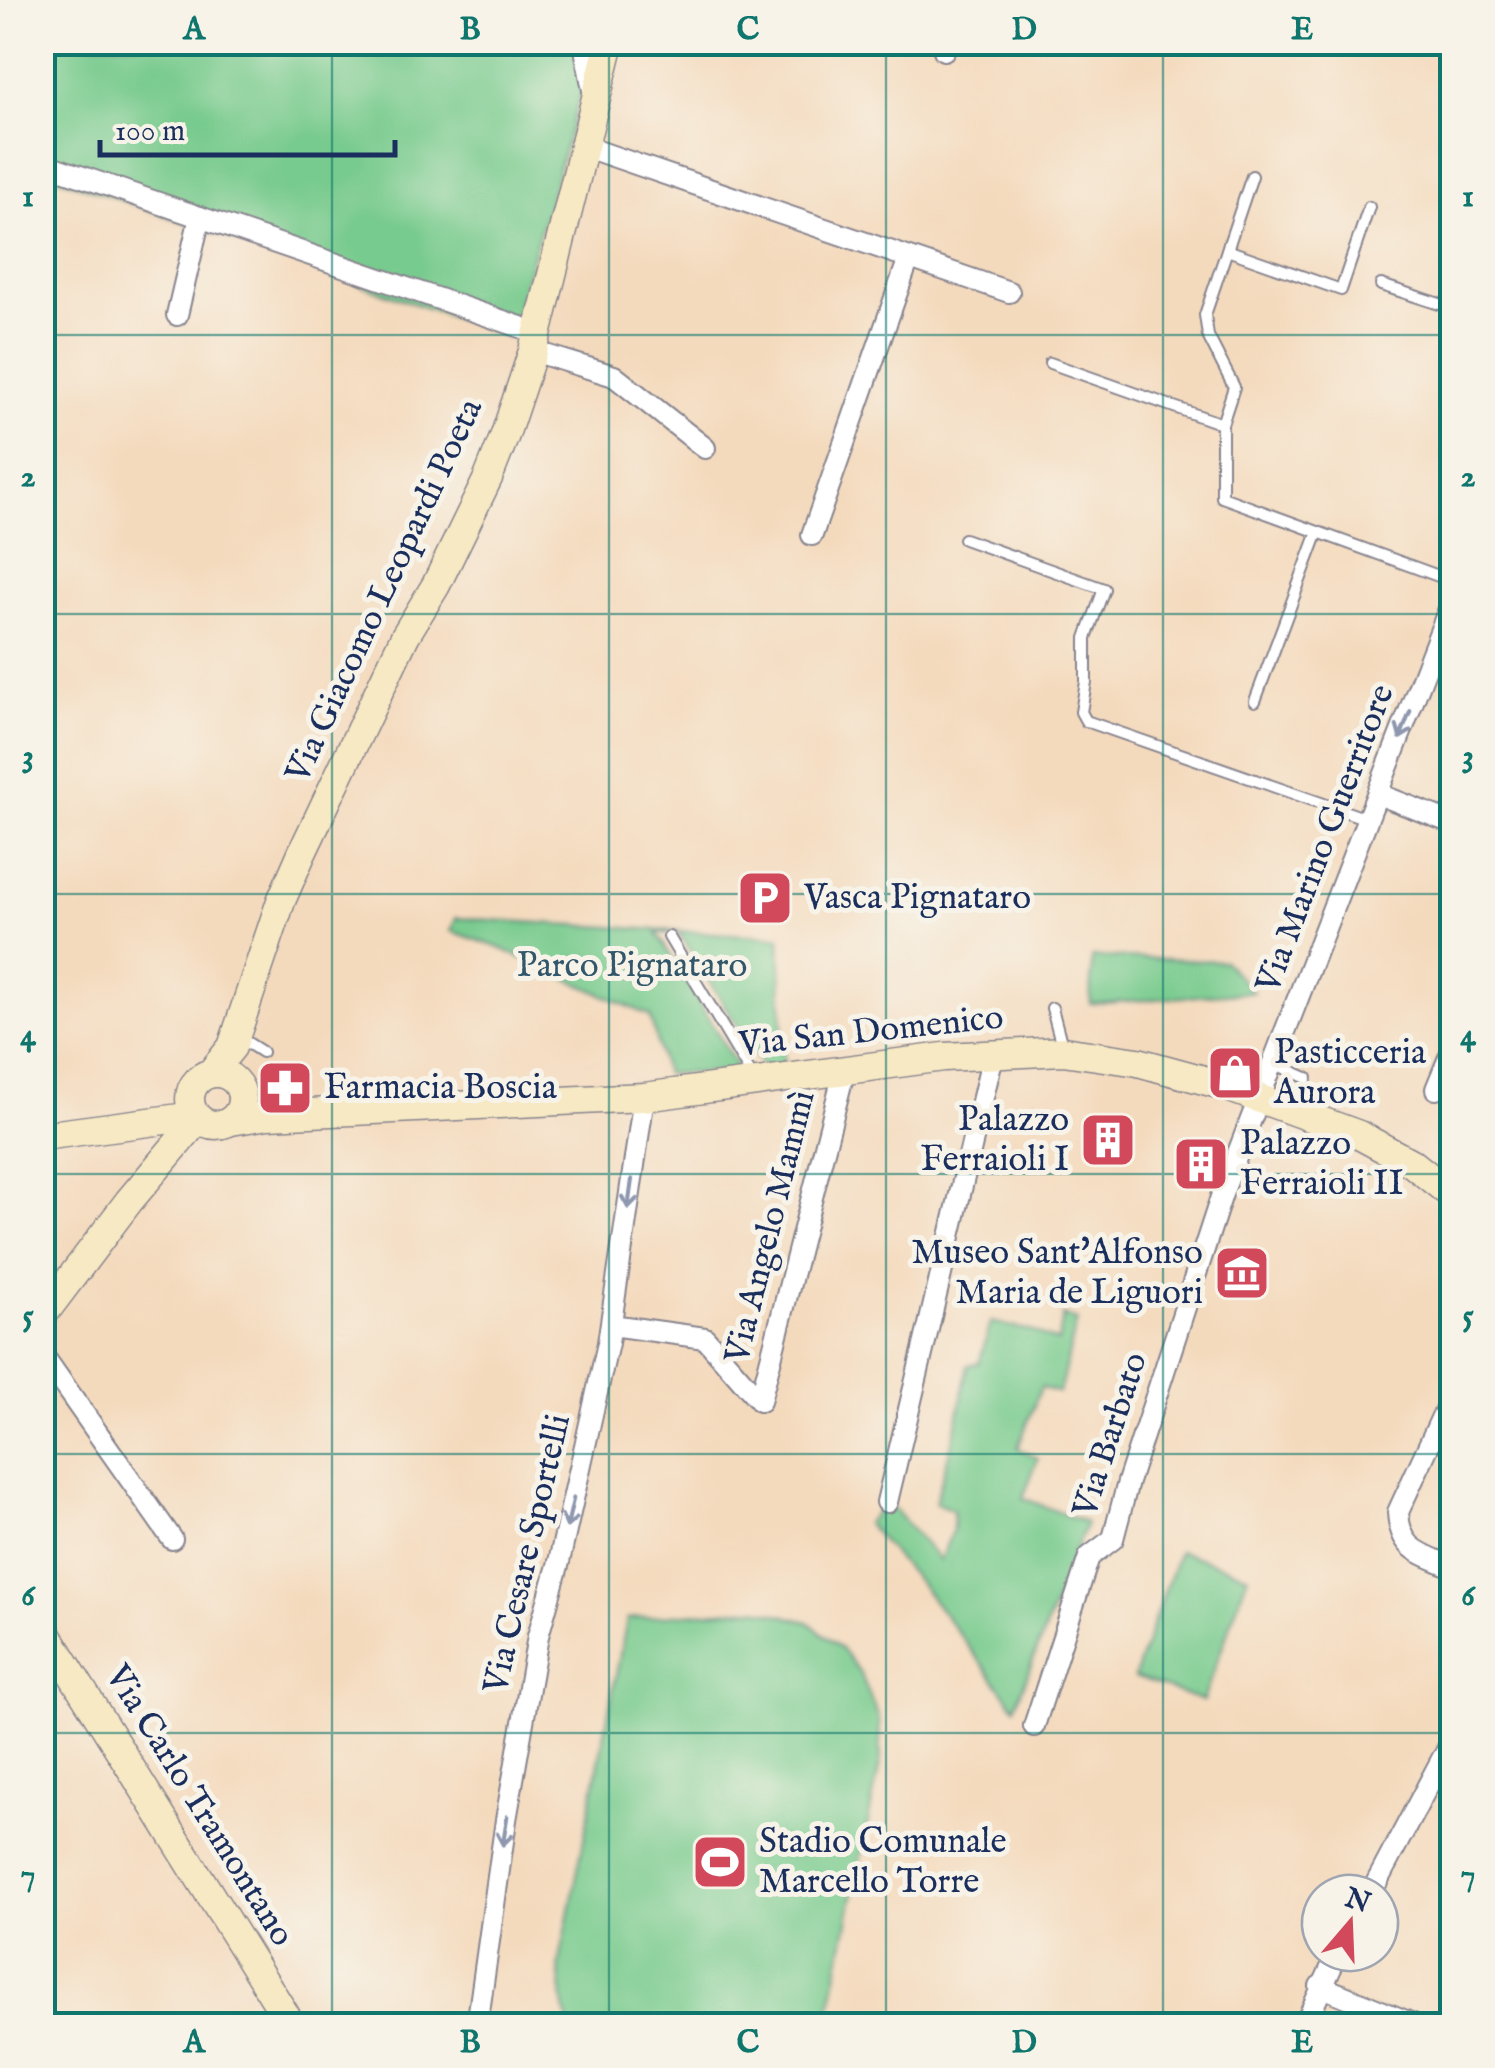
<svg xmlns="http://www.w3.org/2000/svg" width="1495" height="2068" viewBox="0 0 1495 2068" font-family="'IM FELL English',serif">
	<rect width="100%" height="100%" fill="#f7f3e8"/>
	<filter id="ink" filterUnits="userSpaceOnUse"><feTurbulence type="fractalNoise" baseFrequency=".01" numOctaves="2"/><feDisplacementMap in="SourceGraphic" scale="20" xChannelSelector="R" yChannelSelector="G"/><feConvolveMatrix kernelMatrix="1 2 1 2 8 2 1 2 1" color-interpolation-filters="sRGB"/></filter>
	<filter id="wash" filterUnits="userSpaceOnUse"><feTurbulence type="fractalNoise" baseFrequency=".0048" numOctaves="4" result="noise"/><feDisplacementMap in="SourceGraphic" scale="40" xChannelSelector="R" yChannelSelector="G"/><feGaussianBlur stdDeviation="2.25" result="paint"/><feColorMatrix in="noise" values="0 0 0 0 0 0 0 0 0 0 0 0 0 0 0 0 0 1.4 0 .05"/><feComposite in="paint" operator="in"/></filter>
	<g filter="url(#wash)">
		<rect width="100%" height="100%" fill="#f4dabd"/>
		<g fill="#78cb8e" stroke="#4a7d76" stroke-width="2.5">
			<path d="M 43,43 L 596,43 L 509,337 L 43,172 Z"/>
			<path d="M 456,918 L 780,937 L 784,1067 L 765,1070 L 679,933 L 657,933 L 740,1071 L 665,1074 L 650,1016 L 500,948 L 451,931 Z"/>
			<path d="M 1092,957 L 1224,961 L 1253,992 L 1090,1004 Z"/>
			<path d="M 1063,1316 L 1077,1321 L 1059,1393 L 1041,1387 L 1018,1448 L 1038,1458 L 1023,1498 L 1086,1523 L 1015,1707 L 922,1586 L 866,1523 L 887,1502 L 940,1561 L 953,1529 L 953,1510 L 935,1503 L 956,1429 L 968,1365 L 979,1363 L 991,1322 L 1031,1331 L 1058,1342 Z"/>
			<path d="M 1179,1551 L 1248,1575 L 1203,1701 L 1134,1677 Z"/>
			<path d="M 755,1608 L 808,1622 L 843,1650 L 861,1675 L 879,1718 L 881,1758 L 827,2025 L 570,2025 L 564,2009 L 559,1966 L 627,1619 Z"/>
		</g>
	</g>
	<g filter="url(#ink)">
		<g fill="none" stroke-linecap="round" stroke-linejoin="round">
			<g stroke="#88848e" stroke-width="14">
				<g id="lane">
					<path d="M 1227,250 L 1341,290 L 1369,207"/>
					<path d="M 1381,285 L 1452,308"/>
					<path d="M 1050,363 L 1222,424 L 1222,497 L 1452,581"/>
					<path d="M 1222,424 L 1234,387 L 1208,336 L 1205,315 L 1252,176"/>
					<path d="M 964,539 L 1104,589 L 1086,638 L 1086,682 L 1081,712 L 1086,721 L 1367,819"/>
					<path d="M 1255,701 L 1318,532"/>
					<path d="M 669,937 L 755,1081"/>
					<path d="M 1052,1008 L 1063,1050"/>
					<path d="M 237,1036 L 262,1052"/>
					<path d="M 1273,1063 L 1307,1078"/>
				</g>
			</g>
			<g stroke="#88848e" stroke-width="24">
				<g id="street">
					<path d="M 588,42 L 586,54 L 594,95"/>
					<path d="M 944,50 L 946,42"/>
					<path d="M 583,146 L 1009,292"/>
					<path d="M 42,163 L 538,333"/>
					<path d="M 177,315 L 200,217"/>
					<path d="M 533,351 L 614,376 L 705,448"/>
					<path d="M 812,535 L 909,258"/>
					<path d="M 1378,794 L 1452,823"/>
					<path d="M 1436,1089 L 1452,1050"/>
					<path d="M 611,1325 L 705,1338 L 760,1401"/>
					<path d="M 42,1354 L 172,1539"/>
					<path d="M 1452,1395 L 1398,1512 C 1400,1551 1421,1553 1452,1567"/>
					<path d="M 760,1401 L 844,1072"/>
					<path d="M 887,1502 L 993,1055"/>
					<path d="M 1034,1726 L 1089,1557 L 1113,1539 L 1128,1482 L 1222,1194 L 1452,601"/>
					<path d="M 1371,1893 L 1452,1740"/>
					<path d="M 1320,1986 L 1418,2026"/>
					<path d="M 477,2026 L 506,1820 L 538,1636 L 559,1562 L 608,1343 L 644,1097"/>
					<path d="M 1304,2026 L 1338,1953"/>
				</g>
			</g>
			<g stroke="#88848e" stroke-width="31">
				<g id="secondary">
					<circle cx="216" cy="1099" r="26"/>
					<path d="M 211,1073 L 232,1047 L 281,901 L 301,855 L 405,636 L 436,585 L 488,478 L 505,435 L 533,351 L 610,42"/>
					<path d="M 231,1121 L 268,1115 L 644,1097 L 944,1057 L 1063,1051 L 1138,1062 L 1222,1085 L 1359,1135 L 1413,1164 L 1452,1195"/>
					<path d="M 42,1136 L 195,1116"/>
					<path d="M 42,1316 L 129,1201 L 198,1119"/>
					<path d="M 42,1626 L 292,2026"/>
				</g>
			</g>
			<use href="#lane" stroke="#fff" stroke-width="10"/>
			<use href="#street" stroke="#fff" stroke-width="20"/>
			<use href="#secondary" stroke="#f7e9c3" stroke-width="28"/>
		</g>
		<defs><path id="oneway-shaft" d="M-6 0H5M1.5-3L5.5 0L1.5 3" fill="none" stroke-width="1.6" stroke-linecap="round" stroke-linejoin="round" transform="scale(2.5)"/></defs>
		<g stroke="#8d97ae">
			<use href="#oneway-shaft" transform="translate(1405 725) rotate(111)"/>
			<use href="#oneway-shaft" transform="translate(630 1194) rotate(98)"/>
			<use href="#oneway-shaft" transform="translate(570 1513) rotate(103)"/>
			<use href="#oneway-shaft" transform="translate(505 1831) rotate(99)"/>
		</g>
	</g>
	<path fill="none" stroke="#0f766e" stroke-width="2.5" stroke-opacity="0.55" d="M 332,42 L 332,2026M 609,42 L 609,2026M 886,42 L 886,2026M 1163,42 L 1163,2026M 42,335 L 1452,335M 42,614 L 1452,614M 42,894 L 1452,894M 42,1174 L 1452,1174M 42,1454 L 1452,1454M 42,1733 L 1452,1733"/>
	<defs>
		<g id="parking-square" transform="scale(2.875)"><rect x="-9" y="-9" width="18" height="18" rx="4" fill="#d1495b" stroke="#f7f3e8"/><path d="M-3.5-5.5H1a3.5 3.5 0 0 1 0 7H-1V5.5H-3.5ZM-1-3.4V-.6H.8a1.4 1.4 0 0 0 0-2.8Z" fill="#fff"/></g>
		<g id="shop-square" transform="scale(2.875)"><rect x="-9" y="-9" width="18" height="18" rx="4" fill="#d1495b" stroke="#f7f3e8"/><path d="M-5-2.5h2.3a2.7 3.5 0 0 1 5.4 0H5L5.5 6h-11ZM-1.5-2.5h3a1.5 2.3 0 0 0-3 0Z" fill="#fff"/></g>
		<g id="pharmacy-square" transform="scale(2.875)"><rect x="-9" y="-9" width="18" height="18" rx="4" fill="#d1495b" stroke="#f7f3e8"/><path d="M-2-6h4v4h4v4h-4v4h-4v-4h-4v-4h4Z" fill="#fff"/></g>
		<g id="building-square" transform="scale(2.875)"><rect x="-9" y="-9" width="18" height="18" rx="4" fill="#d1495b" stroke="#f7f3e8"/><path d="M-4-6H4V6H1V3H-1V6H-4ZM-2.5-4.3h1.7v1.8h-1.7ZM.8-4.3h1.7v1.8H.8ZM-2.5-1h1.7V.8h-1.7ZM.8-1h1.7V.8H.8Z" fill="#fff"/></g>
		<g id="museum-square" transform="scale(2.875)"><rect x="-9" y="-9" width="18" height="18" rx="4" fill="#d1495b" stroke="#f7f3e8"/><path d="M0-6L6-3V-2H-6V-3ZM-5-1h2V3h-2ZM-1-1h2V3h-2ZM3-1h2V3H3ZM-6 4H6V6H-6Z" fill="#fff"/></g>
		<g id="stadium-square" transform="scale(2.875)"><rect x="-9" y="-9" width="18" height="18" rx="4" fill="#d1495b" stroke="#f7f3e8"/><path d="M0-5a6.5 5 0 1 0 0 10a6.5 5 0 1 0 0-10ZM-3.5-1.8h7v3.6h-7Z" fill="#fff"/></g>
	</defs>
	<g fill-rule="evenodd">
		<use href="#parking-square" x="765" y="898"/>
		<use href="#shop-square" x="1235" y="1073"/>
		<use href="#pharmacy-square" x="285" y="1088"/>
		<use href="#building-square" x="1108" y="1140"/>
		<use href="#building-square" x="1201" y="1164"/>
		<use href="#museum-square" x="1242" y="1273"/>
		<use href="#stadium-square" x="720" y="1862"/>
	</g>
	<g text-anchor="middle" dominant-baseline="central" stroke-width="10" stroke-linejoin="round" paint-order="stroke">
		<g font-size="35" fill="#1b2f5e" stroke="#f7f3e8">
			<text transform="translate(385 591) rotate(-65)">Via Giacomo Leopardi Poeta</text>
			<text transform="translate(1326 839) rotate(-69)">Via Marino Guerritore</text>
			<text transform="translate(871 1032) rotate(-6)">Via San Domenico</text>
			<text transform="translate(771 1227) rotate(-76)">Via Angelo Mammì</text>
			<text transform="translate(1111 1435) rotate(-72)">Via Barbato</text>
			<text transform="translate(528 1554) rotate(-77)">Via Cesare Sportelli</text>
			<text transform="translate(199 1806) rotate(58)">Via Carlo Tramontano</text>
		</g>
		<g font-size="35" fill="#1b2f5e" stroke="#f7f3e8" text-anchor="start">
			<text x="804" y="898">Vasca Pignataro</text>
			<text x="1274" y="1053">Pasticceria<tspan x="1274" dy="40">Aurora</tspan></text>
			<text x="324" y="1088">Farmacia Boscia</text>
			<text x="1069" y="1120" text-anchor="end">Palazzo<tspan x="1069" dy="40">Ferraioli I</tspan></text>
			<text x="1240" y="1144">Palazzo<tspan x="1240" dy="40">Ferraioli II</tspan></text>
			<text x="1203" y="1253" text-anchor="end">Museo Sant'Alfonso<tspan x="1203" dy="40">Maria de Liguori</tspan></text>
			<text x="759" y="1842">Stadio Comunale<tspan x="759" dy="40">Marcello Torre</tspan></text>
		</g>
		<g font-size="35" fill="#32566a" stroke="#f7f3e8">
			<text x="632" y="966">Parco Pignataro</text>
		</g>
	</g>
	<rect width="1495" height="2068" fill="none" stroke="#f7f3e8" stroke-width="110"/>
	<g transform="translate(1350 1923) rotate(19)"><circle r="48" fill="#f7f3e8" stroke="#9fa5b1" stroke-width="2.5"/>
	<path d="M0-8L18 38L0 25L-18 38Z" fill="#d1495b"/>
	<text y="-15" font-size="28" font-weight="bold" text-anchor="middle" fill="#1b2f5e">N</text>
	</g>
	<path d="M100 140v15h295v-15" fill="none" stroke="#1b2f5e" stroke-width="5"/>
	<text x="115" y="140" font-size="30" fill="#1b2f5e" stroke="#f7f3e8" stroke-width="8" paint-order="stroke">100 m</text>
	<rect x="55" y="55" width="1385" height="1958" fill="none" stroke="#0f766e" stroke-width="4"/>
	<g font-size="32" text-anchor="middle" font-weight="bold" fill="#0f766e">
		<text x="194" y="39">A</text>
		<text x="470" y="39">B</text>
		<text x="748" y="39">C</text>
		<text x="1024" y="39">D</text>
		<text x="1302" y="39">E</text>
		<text x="28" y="206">1</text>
		<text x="1468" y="206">1</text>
		<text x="28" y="486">2</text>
		<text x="1468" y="486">2</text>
		<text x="28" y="766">3</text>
		<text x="1468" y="766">3</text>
		<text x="28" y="1045">4</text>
		<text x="1468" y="1045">4</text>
		<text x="28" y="1325">5</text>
		<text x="1468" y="1325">5</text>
		<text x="28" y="1605">6</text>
		<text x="1468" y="1605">6</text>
		<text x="28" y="1885">7</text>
		<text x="1468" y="1885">7</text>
		<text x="194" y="2052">A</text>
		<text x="470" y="2052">B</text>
		<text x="748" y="2052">C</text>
		<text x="1024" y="2052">D</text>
		<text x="1302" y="2052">E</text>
	</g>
</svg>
